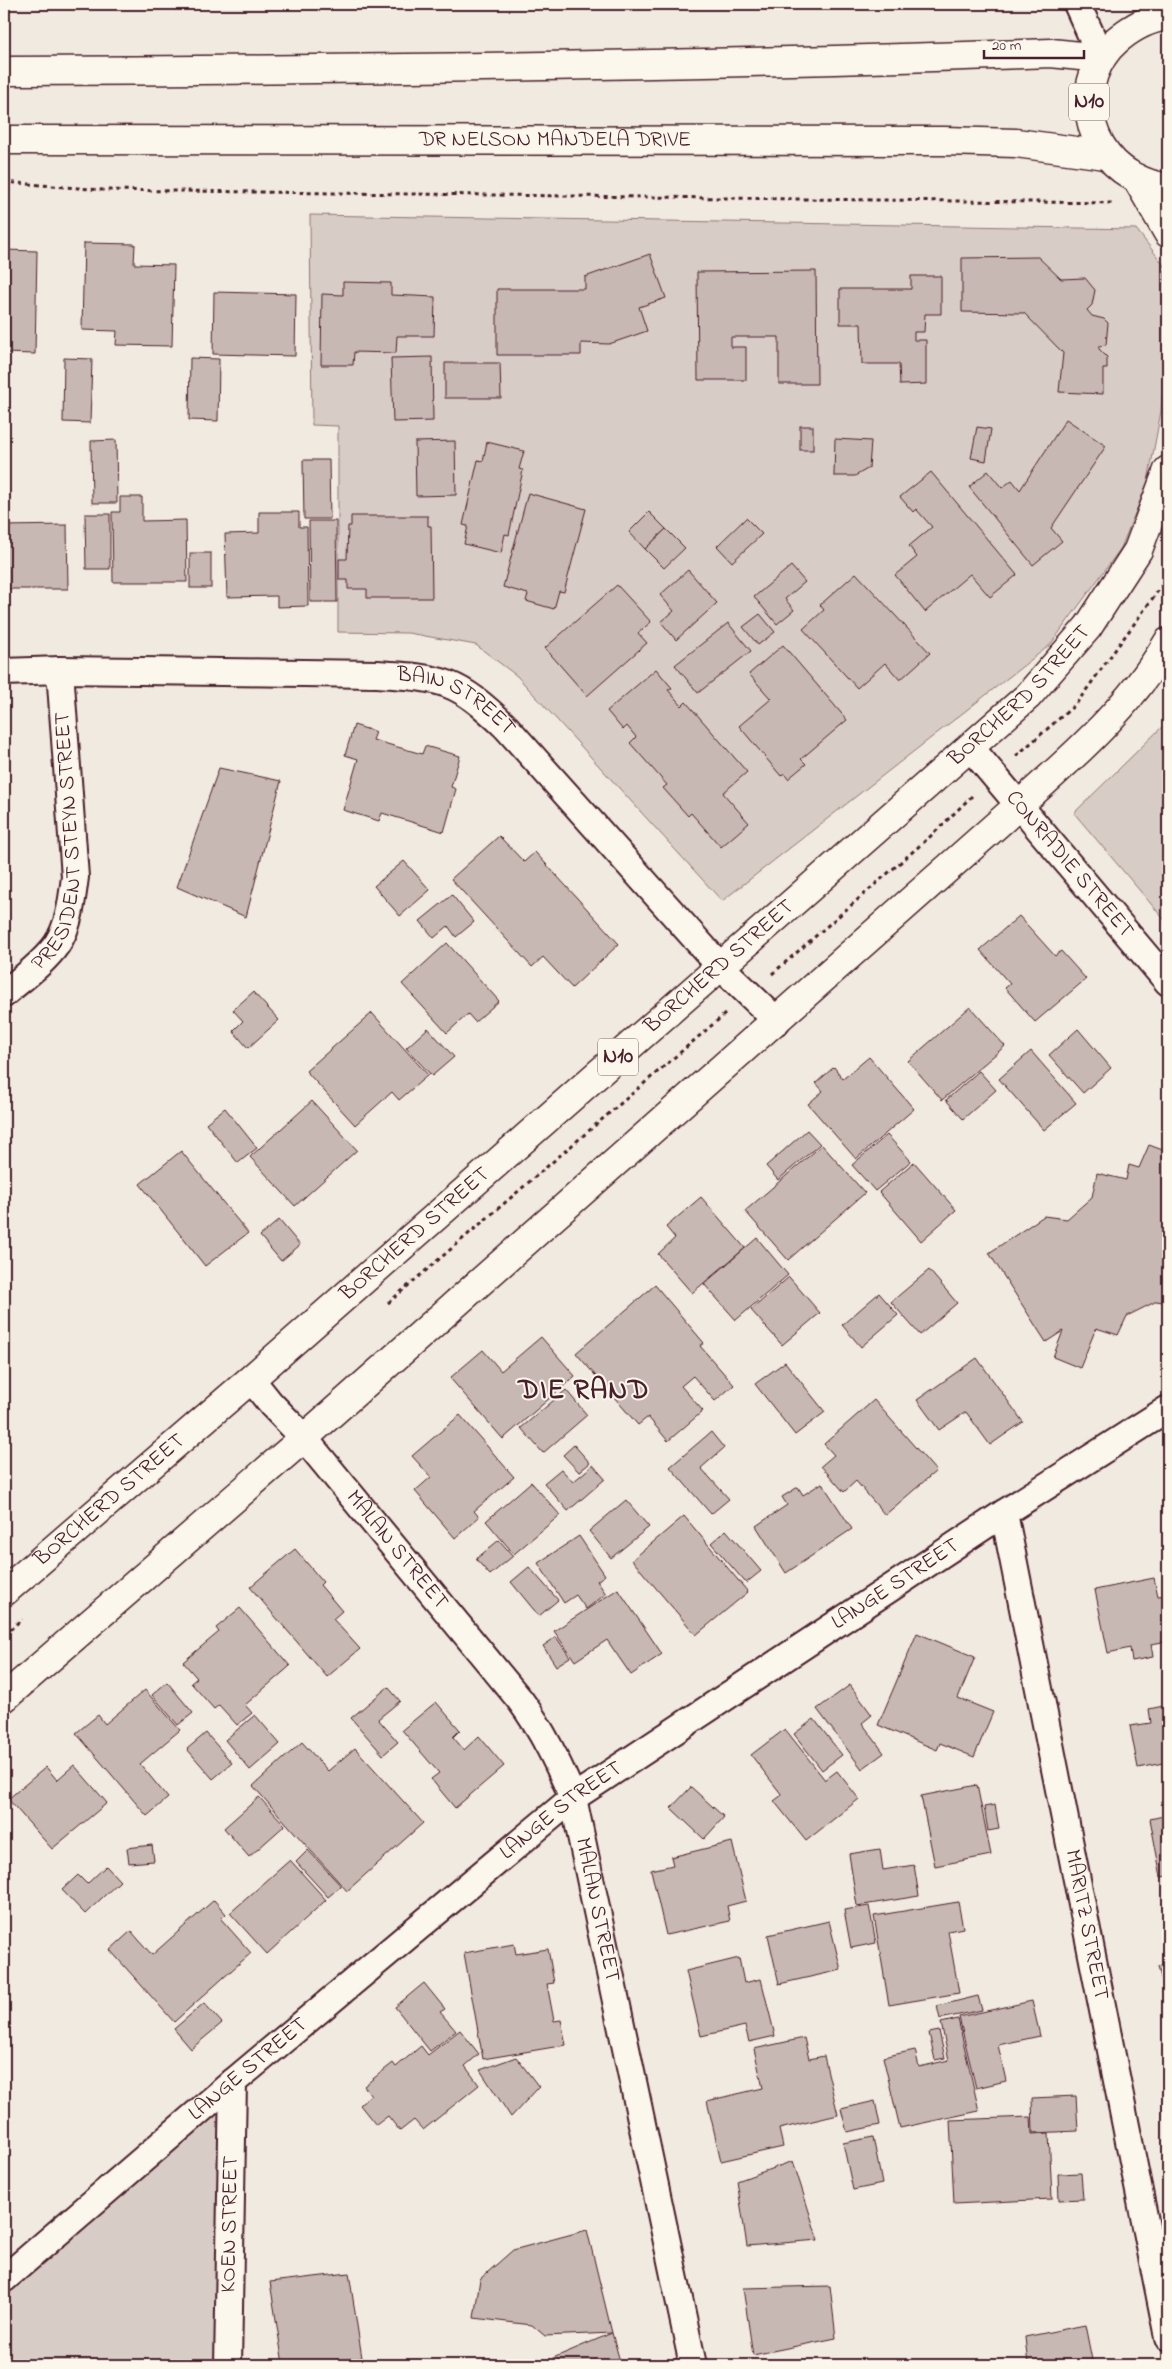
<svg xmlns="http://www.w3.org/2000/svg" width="1172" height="2369" viewBox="0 0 1172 2369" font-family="'Indie Flower',sans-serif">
	<rect width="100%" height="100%" fill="#f0eae0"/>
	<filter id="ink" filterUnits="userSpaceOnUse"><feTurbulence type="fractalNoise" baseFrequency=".02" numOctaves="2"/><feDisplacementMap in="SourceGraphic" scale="10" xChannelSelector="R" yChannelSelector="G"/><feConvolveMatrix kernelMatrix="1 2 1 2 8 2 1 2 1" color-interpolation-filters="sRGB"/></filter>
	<g filter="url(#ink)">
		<g fill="#d8ccc6" stroke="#917678">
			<path d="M 310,215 L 1136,229 L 1163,264 L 1168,302 L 1168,328 L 1161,411 L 1148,481 L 1121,548 L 1050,645 L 722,901 L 517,676 L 476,645 L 408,633 L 338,632 L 338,426 L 312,425 Z"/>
			<path d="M 1168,721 L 1168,924 L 1074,813 Z"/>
			<path d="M 229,2093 L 228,2365 L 4,2365 L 4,2291 Z"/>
		</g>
		<g fill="#c8b8b3" stroke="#4a1f2b">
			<path d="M 84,243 L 135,244 L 134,264 L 174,265 L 172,346 L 116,345 L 117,331 L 82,330 Z"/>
			<path d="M 4,250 L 37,251 L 35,354 L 4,353 Z"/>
			<path d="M 650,254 L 666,298 L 639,307 L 647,331 L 609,344 L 581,343 L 581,355 L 497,355 L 497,289 L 585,289 L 585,277 Z"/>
			<path d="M 1038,257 L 1061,279 L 1085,278 L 1095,290 L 1092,305 L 1087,310 L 1092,316 L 1104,319 L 1108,323 L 1106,345 L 1099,346 L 1099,349 L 1107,357 L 1107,369 L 1103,369 L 1103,394 L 1059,392 L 1063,353 L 1024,313 L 962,312 L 962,258 Z"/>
			<path d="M 816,271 L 817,384 L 779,384 L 779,337 L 731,337 L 731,347 L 746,347 L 746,380 L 698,380 L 697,272 Z"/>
			<path d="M 911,276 L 941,276 L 941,314 L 925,314 L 924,332 L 914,332 L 914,340 L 926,340 L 926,384 L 900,385 L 899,364 L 862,364 L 861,324 L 840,324 L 840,289 L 911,289 Z"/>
			<path d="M 343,282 L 391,283 L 391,295 L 435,297 L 434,336 L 397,336 L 396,353 L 354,352 L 353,365 L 321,365 L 322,294 L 343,295 Z"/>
			<path d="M 214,292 L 296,294 L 295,356 L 213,354 Z"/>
			<path d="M 432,357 L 433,421 L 393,422 L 391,358 Z"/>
			<path d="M 64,358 L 92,359 L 90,423 L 63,422 Z"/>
			<path d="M 190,358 L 219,359 L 218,421 L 189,420 Z"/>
			<path d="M 445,363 L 500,363 L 501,398 L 445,398 Z"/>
			<path d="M 1066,419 L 1106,446 L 1051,528 L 1062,541 L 1033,565 L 969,487 L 988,471 L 1002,488 L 1012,480 L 1020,490 Z"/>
			<rect x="800" y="426" width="13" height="24"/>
			<path d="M 977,427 L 991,429 L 986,461 L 971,458 Z"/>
			<path d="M 835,439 L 871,441 L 869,468 L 855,476 L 834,476 Z"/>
			<path d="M 116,440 L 117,503 L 92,503 L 91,441 Z"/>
			<path d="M 455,441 L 456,495 L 416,496 L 415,442 Z"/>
			<path d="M 487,442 L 524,451 L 519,469 L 523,470 L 509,535 L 505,534 L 501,553 L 464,544 L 468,526 L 463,525 L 478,460 L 483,461 Z"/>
			<path d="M 303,460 L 329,460 L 330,519 L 304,519 Z"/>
			<path d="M 931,472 L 1017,575 L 990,597 L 970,574 L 925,612 L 895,575 L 917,557 L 909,546 L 932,527 L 916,509 L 913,512 L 900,497 Z"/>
			<path d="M 528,493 L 586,509 L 564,592 L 559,591 L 554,609 L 526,601 L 528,594 L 503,587 Z"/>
			<path d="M 120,497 L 142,497 L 142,521 L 186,520 L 187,582 L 113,582 L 112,512 L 120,512 Z"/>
			<path d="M 259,512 L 299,512 L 299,527 L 307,527 L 308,606 L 277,607 L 277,596 L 227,597 L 225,534 L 259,533 Z"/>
			<path d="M 649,512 L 666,529 L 645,549 L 629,532 Z"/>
			<path d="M 85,514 L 110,514 L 110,569 L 86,569 Z"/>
			<path d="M 351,516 L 428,516 L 428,526 L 431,526 L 432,598 L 367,598 L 367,589 L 348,589 L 348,580 L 339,580 L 339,559 L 347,559 L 348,526 L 351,526 Z"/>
			<path d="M 746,518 L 762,534 L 732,562 L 717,546 Z"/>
			<path d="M 309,521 L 336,521 L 337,602 L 310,602 Z"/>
			<path d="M 67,525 L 68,589 L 4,589 L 4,526 Z"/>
			<path d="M 666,529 L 685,548 L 664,568 L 645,549 Z"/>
			<rect x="190" y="553" width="21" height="35"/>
			<path d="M 791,566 L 805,582 L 785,599 L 794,610 L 777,624 L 754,597 Z"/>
			<path d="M 688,570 L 717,603 L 676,640 L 661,622 L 674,611 L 660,595 Z"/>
			<path d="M 856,573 L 930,653 L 900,680 L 885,663 L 857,688 L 803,629 L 824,610 L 820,605 Z"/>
			<path d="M 617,585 L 651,622 L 638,633 L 647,643 L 587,696 L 545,648 Z"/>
			<path d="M 760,614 L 775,632 L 758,645 L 743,627 Z"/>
			<path d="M 728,623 L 751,651 L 698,693 L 675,665 Z"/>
			<path d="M 783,645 L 847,720 L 801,759 L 806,764 L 788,779 L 784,773 L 781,776 L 739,726 L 771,699 L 749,674 Z"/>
			<path d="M 656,669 L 672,688 L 668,690 L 682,706 L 686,702 L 747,772 L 723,793 L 749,823 L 721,847 L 691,813 L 688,816 L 663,788 L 667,785 L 630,743 L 636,737 L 627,726 L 623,730 L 607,711 Z"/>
			<path d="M 354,725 L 376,732 L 373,740 L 422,754 L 425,746 L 460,756 L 451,787 L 456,789 L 444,832 L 382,813 L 379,821 L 343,810 L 358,759 L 345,755 Z"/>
			<path d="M 219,768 L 281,781 L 246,917 L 177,887 Z"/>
			<path d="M 499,836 L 524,862 L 535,852 L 619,944 L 572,988 L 543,957 L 532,967 L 451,879 Z"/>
			<path d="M 404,861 L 430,890 L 400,916 L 374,886 Z"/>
			<path d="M 452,895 L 474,922 L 456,937 L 448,926 L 434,938 L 420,921 Z"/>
			<path d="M 1019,916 L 1055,956 L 1061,951 L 1086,979 L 1035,1022 L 1005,988 L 1010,984 L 980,950 Z"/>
			<path d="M 447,943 L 499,1001 L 475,1022 L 468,1014 L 447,1033 L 402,984 Z"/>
			<path d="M 253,992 L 279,1020 L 248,1048 L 233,1031 L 243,1021 L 233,1010 Z"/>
			<path d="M 970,1007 L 1005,1046 L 942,1100 L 908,1061 Z"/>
			<path d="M 372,1013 L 428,1075 L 399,1100 L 392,1092 L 355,1125 L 306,1071 Z"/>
			<path d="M 428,1028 L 454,1057 L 432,1076 L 406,1048 Z"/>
			<path d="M 1078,1029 L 1111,1068 L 1083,1093 L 1049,1055 Z"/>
			<path d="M 1031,1051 L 1076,1103 L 1044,1130 L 999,1079 Z"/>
			<path d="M 869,1057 L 914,1109 L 856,1159 L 808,1104 L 823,1091 L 816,1083 L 834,1067 L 843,1079 Z"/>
			<path d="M 979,1071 L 996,1090 L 963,1119 L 946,1100 Z"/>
			<path d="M 312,1101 L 357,1150 L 295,1206 L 250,1157 Z"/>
			<path d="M 225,1108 L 257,1148 L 238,1163 L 206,1123 Z"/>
			<path d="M 807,1130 L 820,1144 L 778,1180 L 766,1166 Z"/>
			<path d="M 887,1135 L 911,1161 L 875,1191 L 852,1165 Z"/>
			<path d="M 822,1145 L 865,1193 L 788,1260 L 745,1211 Z"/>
			<path d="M 1149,1145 L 1168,1152 L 1168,1303 L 1157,1301 L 1127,1316 L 1118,1335 L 1096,1328 L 1080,1368 L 1053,1357 L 1063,1331 L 1046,1342 L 989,1253 L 1044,1216 L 1067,1219 L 1092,1197 L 1097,1173 L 1126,1180 L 1129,1165 L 1139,1168 Z"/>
			<path d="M 181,1151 L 248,1233 L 205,1266 L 140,1184 Z"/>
			<path d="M 914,1162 L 956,1210 L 921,1241 L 879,1192 Z"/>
			<path d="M 701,1197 L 745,1248 L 692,1293 L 658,1254 L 675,1238 L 666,1227 Z"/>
			<path d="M 279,1220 L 300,1245 L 281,1261 L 260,1236 Z"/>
			<path d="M 757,1238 L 788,1275 L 736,1320 L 704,1284 Z"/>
			<path d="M 929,1270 L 957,1303 L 920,1335 L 891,1302 Z"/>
			<path d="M 789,1277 L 820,1313 L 782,1345 L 751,1310 Z"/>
			<path d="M 655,1285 L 704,1343 L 700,1346 L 734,1385 L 715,1401 L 693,1376 L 681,1386 L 703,1411 L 668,1441 L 648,1417 L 638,1425 L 576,1353 Z"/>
			<path d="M 879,1293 L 898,1315 L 861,1347 L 842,1325 Z"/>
			<path d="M 541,1337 L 575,1376 L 503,1439 L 450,1378 L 483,1350 L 501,1371 Z"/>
			<path d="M 977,1358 L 1023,1422 L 990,1445 L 966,1412 L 939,1430 L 917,1400 Z"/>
			<path d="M 785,1362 L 825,1412 L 795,1435 L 755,1384 Z"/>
			<path d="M 566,1390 L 587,1415 L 543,1453 L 521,1428 Z"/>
			<path d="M 874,1400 L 936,1471 L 885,1515 L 856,1481 L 844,1492 L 821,1466 L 834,1455 L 824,1444 Z"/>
			<path d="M 460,1415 L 514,1477 L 474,1511 L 479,1517 L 455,1538 L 415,1491 L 431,1477 L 412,1456 Z"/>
			<path d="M 711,1432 L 724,1448 L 701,1468 L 729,1499 L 711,1514 L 670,1467 Z"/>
			<path d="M 574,1445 L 590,1463 L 579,1472 L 563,1455 Z"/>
			<path d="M 593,1465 L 605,1479 L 568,1511 L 544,1483 L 561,1469 L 573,1482 Z"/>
			<path d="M 531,1482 L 560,1515 L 514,1554 L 486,1521 Z"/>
			<path d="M 822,1483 L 852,1529 L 786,1573 L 756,1526 L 787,1505 L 782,1497 L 798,1487 L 803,1495 Z"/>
			<path d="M 626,1500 L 649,1527 L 611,1558 L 589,1531 Z"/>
			<path d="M 684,1516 L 748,1592 L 696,1635 L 632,1560 Z"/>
			<path d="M 726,1530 L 761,1571 L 746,1583 L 711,1543 Z"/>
			<path d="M 579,1536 L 605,1575 L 597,1581 L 606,1594 L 586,1609 L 576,1595 L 564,1603 L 538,1563 Z"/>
			<path d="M 499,1540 L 513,1556 L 490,1575 L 476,1559 Z"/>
			<path d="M 295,1549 L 323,1582 L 320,1585 L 342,1611 L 333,1619 L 360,1649 L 327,1677 L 250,1587 Z"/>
			<path d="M 529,1567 L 558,1600 L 539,1616 L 511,1582 Z"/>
			<path d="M 1154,1578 L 1158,1596 L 1168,1595 L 1168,1641 L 1151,1644 L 1153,1657 L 1132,1661 L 1130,1648 L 1108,1653 L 1095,1590 Z"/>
			<path d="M 618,1589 L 662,1654 L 631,1675 L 607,1640 L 575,1661 L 554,1631 Z"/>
			<path d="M 240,1608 L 290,1666 L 245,1705 L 252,1713 L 237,1725 L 219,1705 L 214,1709 L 191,1683 L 197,1678 L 183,1662 L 219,1632 L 216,1628 Z"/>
			<path d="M 917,1633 L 975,1657 L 958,1698 L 993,1712 L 974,1757 L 940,1743 L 937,1750 L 878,1725 Z"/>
			<path d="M 556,1637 L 570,1657 L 556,1666 L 543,1646 Z"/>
			<path d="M 167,1682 L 193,1713 L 178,1725 L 152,1695 Z"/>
			<path d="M 850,1685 L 872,1715 L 862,1723 L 884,1753 L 862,1769 L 817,1709 Z"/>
			<path d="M 388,1687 L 400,1701 L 378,1719 L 398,1742 L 383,1755 L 351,1718 Z"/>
			<path d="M 145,1690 L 180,1730 L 140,1764 L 168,1798 L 147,1816 L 76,1733 L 98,1715 L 105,1724 Z"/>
			<path d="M 436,1702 L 460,1730 L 453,1737 L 464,1750 L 479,1736 L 504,1766 L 455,1808 L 431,1779 L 439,1773 L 402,1730 Z"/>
			<path d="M 1168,1705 L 1168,1762 L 1138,1768 L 1130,1726 L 1151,1723 L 1149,1709 Z"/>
			<path d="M 255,1715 L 280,1744 L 250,1770 L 225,1740 Z"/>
			<path d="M 814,1719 L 842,1755 L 822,1770 L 794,1734 Z"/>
			<path d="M 785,1729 L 825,1780 L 837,1771 L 859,1799 L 806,1841 L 774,1801 L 782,1795 L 751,1755 Z"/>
			<path d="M 206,1733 L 232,1763 L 213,1779 L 187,1749 Z"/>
			<path d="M 302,1742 L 328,1771 L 355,1748 L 423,1823 L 347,1891 L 253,1786 Z"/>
			<path d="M 74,1765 L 107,1803 L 52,1849 L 8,1799 L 46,1767 L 57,1780 Z"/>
			<path d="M 977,1785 L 991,1855 L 935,1866 L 921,1796 Z"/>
			<path d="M 691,1787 L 724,1817 L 704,1839 L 671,1808 Z"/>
			<path d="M 259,1797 L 285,1825 L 249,1857 L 224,1828 Z"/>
			<path d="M 995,1805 L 999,1829 L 988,1831 L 984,1807 Z"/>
			<path d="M 1168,1815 L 1168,1876 L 1161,1877 L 1150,1819 Z"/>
			<path d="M 732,1842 L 746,1901 L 727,1906 L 730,1921 L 666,1935 L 651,1870 L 673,1865 L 671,1857 Z"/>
			<path d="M 152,1845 L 154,1861 L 129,1863 L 127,1848 Z"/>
			<path d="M 880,1849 L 883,1870 L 914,1865 L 919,1896 L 857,1906 L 849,1854 Z"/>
			<path d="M 308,1850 L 341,1886 L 328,1897 L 296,1862 Z"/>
			<path d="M 290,1860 L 326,1900 L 267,1954 L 230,1913 Z"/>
			<path d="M 106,1866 L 120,1881 L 85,1914 L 62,1890 L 78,1875 L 87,1884 Z"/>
			<path d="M 214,1900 L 226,1914 L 221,1919 L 251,1953 L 174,2022 L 110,1950 L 131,1931 L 152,1955 Z"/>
			<path d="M 958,1902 L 963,1928 L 948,1931 L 959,1993 L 889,2005 L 874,1916 Z"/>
			<path d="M 869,1906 L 876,1943 L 851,1948 L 844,1910 Z"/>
			<path d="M 829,1921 L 841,1970 L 779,1984 L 768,1935 Z"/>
			<path d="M 514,1944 L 516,1954 L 548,1949 L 554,1983 L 547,1984 L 554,2021 L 561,2020 L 566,2045 L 483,2059 L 464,1953 Z"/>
			<path d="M 739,1958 L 744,1983 L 761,1979 L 775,2036 L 749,2042 L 745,2026 L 701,2036 L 686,1971 Z"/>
			<path d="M 1168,1963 L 1168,2002 L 1167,2002 L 1158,1966 Z"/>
			<path d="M 424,1983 L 445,2009 L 440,2012 L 456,2031 L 430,2051 L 395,2007 Z"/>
			<path d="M 978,1996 L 982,2010 L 940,2019 L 937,2006 Z"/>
			<path d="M 1032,2001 L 1040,2036 L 998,2045 L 1006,2081 L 976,2088 L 959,2017 Z"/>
			<path d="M 204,2003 L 222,2023 L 191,2049 L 174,2029 Z"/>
			<path d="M 958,2019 L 979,2111 L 900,2128 L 883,2057 L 915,2050 L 919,2067 L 949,2060 L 941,2023 Z"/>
			<path d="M 460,2030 L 479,2054 L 465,2066 L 479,2085 L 423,2130 L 414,2120 L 400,2131 L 388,2116 L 376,2125 L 360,2105 L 371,2095 L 364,2086 L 393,2063 L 396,2067 L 421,2046 L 428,2055 Z"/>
			<path d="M 939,2031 L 945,2058 L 935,2060 L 929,2033 Z"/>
			<path d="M 804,2038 L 809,2059 L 824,2056 L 838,2115 L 779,2129 L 783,2147 L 721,2161 L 707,2101 L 763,2088 L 754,2049 Z"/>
			<path d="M 516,2057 L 539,2087 L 511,2117 L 480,2070 Z"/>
			<path d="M 1076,2096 L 1078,2131 L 1033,2133 L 1032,2098 Z"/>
			<path d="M 875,2101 L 880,2125 L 847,2132 L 841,2109 Z"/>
			<path d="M 1031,2117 L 1032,2134 L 1049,2133 L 1052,2199 L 954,2204 L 950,2120 Z"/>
			<path d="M 873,2137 L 882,2184 L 853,2190 L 843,2143 Z"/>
			<path d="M 793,2161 L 818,2240 L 747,2246 L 737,2181 Z"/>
			<path d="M 1081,2173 L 1083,2199 L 1059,2200 L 1058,2174 Z"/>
			<path d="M 587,2230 L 612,2333 L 545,2336 L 532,2325 L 474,2318 L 480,2279 L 513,2250 Z"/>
			<path d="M 349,2273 L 362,2358 L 283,2364 L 270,2282 Z"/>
			<path d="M 830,2286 L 836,2338 L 753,2355 L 743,2288 Z"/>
			<path d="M 1085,2325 L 1093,2365 L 1028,2365 L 1025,2337 Z"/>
			<path d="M 612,2333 L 621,2365 L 555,2365 L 553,2358 Z"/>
		</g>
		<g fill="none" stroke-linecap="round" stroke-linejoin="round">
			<g stroke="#4a1f2b" stroke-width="30">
				<g id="minor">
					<path d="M 1077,4 L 1101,57"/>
					<path id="s1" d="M 4,672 L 60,670 L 377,674 C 444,678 457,680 506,727 L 720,966 L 777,1021"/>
					<path id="s2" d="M 970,747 L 1168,982"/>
					<path id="s3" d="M 4,994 C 21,979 44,963 57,944 C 70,924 72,899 75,877 L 60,670"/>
					<path id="s4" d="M 251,1379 L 271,1404 L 304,1438 L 520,1700 C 543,1731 558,1763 573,1798 L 693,2365"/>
					<path id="s5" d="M 1004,1513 L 1168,2337"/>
					<path id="s6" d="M 4,2279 L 233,2082 L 573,1798 L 1004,1513 L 1168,1409"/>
					<path id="s7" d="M 228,2365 L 233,2082"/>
				</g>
			</g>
			<g stroke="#4a1f2b" stroke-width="31">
				<g id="tertiary">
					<path d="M 4,71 C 353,70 702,66 1051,53 L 1100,58"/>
					<path id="s8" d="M 4,140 L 944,141 L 1016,143 L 1106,155"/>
				</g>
			</g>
			<g stroke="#4a1f2b" stroke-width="31">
				<g id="trunk">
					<path d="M 1168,17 C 1152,17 1139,24 1126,33 C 1074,68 1078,145 1132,176 C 1143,182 1156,187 1168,187"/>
					<path d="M 1137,179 L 1168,233"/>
					<path id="s9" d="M 4,1592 L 251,1379 L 1028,696 L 1088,627 L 1138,550 L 1168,470"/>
					<path d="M 4,1698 L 304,1438 L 1018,806 C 1074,756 1130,707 1168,642"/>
				</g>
			</g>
			<g stroke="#4a1f2b" stroke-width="3" stroke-dasharray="4 4" stroke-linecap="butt">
				<path d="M 4,182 L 102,190 L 1114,203"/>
				<path d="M 1016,756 L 1076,704 L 1168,577"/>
				<path d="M 772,974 L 933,834 L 972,796"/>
				<path d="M 388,1303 L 725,1014"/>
				<path d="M 4,1635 L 22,1619"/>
			</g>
			<use href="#minor" stroke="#fbf7ec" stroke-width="26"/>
			<use href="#tertiary" stroke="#fbf7ec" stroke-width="28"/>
			<use href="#trunk" stroke="#fbf7ec" stroke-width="28"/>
		</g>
	</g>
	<g text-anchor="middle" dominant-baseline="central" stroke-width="4" stroke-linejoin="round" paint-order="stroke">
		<g fill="#fbf7ec" stroke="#7f6065" stroke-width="1">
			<rect x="1069" y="83.5" width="40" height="37" rx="4"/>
			<rect x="598" y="1038.5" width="40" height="37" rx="4"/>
		</g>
		<g font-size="21" font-weight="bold" fill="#4a1f2b">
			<text x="1089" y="102">N10</text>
			<text x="618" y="1057">N10</text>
		</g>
		<g font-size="22" fill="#4a1f2b" stroke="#fbf7ec">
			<text stroke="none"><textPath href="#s8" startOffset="551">DR NELSON MANDELA DRIVE</textPath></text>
			<text stroke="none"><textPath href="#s9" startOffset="1355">BORCHERD STREET</textPath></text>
			<text stroke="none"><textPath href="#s1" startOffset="459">BAIN STREET</textPath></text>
			<text stroke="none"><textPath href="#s3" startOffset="175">PRESIDENT STEYN STREET</textPath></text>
			<text stroke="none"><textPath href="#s2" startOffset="154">CONRADIE STREET</textPath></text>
			<text stroke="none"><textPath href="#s9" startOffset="950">BORCHERD STREET</textPath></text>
			<text stroke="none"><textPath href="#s9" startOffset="545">BORCHERD STREET</textPath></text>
			<text stroke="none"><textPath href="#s9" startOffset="140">BORCHERD STREET</textPath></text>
			<text stroke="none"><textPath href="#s4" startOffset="225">MALAN STREET</textPath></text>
			<text stroke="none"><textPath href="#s6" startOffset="1132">LANGE STREET</textPath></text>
			<text stroke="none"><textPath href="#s6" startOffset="728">LANGE STREET</textPath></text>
			<text stroke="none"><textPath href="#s4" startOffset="645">MALAN STREET</textPath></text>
			<text stroke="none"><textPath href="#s5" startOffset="420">MARITZ STREET</textPath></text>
			<text stroke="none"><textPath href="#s6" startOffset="322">LANGE STREET</textPath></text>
			<text stroke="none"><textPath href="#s7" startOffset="141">KOEN STREET</textPath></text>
		</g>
		<g font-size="28" font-weight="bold" letter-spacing="1" fill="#4a1f2b" stroke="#fbf7ec">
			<text x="584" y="1391">DIE RAND</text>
		</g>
	</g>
	<rect width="1172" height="2369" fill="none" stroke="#fbf7ec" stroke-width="20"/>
	<rect x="10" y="10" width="1152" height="2349" fill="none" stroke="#4a1f2b" stroke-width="2" filter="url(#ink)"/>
	<path d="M984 50v8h100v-8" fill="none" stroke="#4a1f2b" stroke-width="2.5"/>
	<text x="992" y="50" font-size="15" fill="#4a1f2b" stroke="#fbf7ec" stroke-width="4" paint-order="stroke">20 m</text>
</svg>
